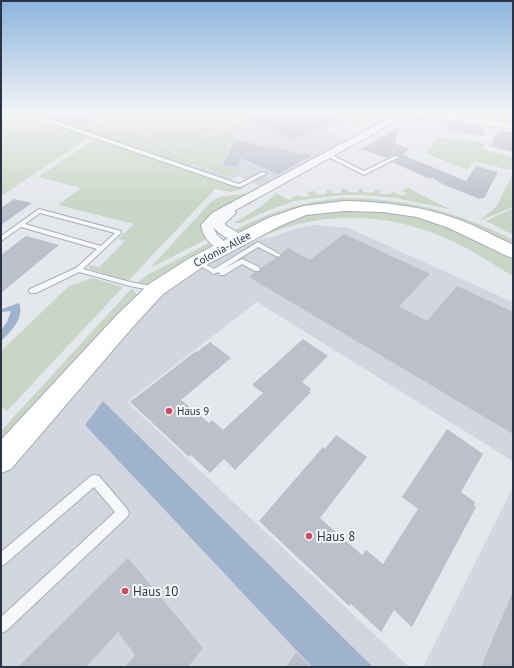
<svg xmlns="http://www.w3.org/2000/svg" width="514" height="668" viewBox="0 0 514 668" font-family="'PT Sans',sans-serif">
	<rect width="100%" height="100%" fill="#e4e7ec"/>
	<g fill="#d2d6de">
		<path d="M 24,112 L 355,112 L 352,119 L 327,132 L 346,139 L 259,186 L 238,176 L 229,181 Z"/>
		<path d="M 315,225 L 348,228 L 513,302 L 513,461 L 257,302 L 127,402 L 409,667 L 373,667 L 103,401 L 85,425 L 312,667 L 1,667 L 1,474 L 161,296 L 216,259 L 234,249 L 266,237 L 269,238 L 298,228 Z"/>
		<path d="M 513,487 L 513,667 L 423,667 Z"/>
	</g>
	<g fill="#c9d6c5">
		<path d="M 1,112 L 18,112 L 90,137 L 1,196 Z"/>
		<path d="M 58,112 L 50,115 L 51,117 L 72,124 L 74,123 L 79,124 L 90,119 L 99,122 L 79,129 L 46,117 L 49,113 Z"/>
		<path d="M 150,112 L 138,131 L 140,135 L 176,155 L 220,164 L 220,167 L 244,170 L 230,175 L 227,179 L 220,177 L 222,173 L 194,164 L 187,167 L 84,130 L 118,116 Z"/>
		<path d="M 154,112 L 241,112 L 233,124 L 171,149 L 143,132 Z"/>
		<path d="M 344,112 L 360,112 L 371,117 C 363,123 354,125 345,120 L 351,114 Z"/>
		<path d="M 486,112 L 513,112 L 513,121 L 489,119 Z"/>
		<path d="M 241,117 L 251,123 L 238,129 L 221,162 L 191,157 L 174,151 L 237,124 Z"/>
		<path d="M 438,137 L 486,143 L 482,149 L 513,157 L 513,165 L 510,170 L 474,161 L 468,170 L 425,153 Z"/>
		<path d="M 95,139 L 243,189 L 231,192 L 215,189 L 128,281 L 92,270 L 88,267 L 91,265 L 99,267 L 125,241 L 118,239 L 134,224 L 58,205 L 81,188 L 38,177 Z"/>
		<path d="M 513,173 L 513,207 L 479,221 L 496,207 Z"/>
		<path d="M 408,188 L 449,209 L 396,198 L 362,195 L 340,195 L 294,201 L 267,211 L 240,223 L 234,223 L 262,206 L 276,193 L 290,200 L 297,195 L 303,197 L 309,196 L 307,192 L 314,191 L 317,195 L 327,194 L 326,190 L 330,190 L 332,193 L 342,193 L 341,189 L 347,189 L 348,192 L 358,192 L 358,189 L 363,189 L 363,192 L 374,193 L 374,190 L 379,190 L 380,194 L 391,194 L 391,191 L 402,196 L 407,193 L 402,191 Z"/>
		<path d="M 249,193 L 214,214 L 209,238 L 150,268 L 211,202 L 219,197 Z"/>
		<path d="M 341,198 C 404,198 457,211 513,240 L 513,247 L 391,204 L 348,202 L 245,231 L 233,231 C 269,212 300,202 341,198 Z"/>
		<path d="M 513,208 L 513,235 L 486,221 Z"/>
		<path d="M 340,210 L 391,211 L 430,219 L 513,256 L 513,276 C 495,266 477,253 458,244 C 410,219 351,211 299,224 C 286,227 273,232 261,237 L 258,235 L 302,216 Z"/>
		<path d="M 211,242 L 210,248 L 151,284 L 136,284 L 149,274 Z"/>
		<path d="M 93,278 L 123,287 L 7,411 L 1,407 L 1,351 L 69,286 Z"/>
		<path d="M 131,289 L 134,290 L 137,295 L 117,314 L 1,445 L 1,431 Z"/>
	</g>
	<g fill="#9fb4cc">
		<path d="M 19,303 C 25,317 11,332 1,341 L 1,330 L 7,322 L 11,311 L 2,312 L 2,309 Z"/>
		<path d="M 103,401 L 373,667 L 312,667 L 85,425 Z"/>
	</g>
	<g fill="#bbc0ca">
		<path d="M 50,112 L 49,112 L 107,112 L 79,124 L 74,123 L 72,124 L 47,116 Z"/>
		<path d="M 267,112 L 353,112 L 293,140 L 250,119 Z"/>
		<path d="M 449,112 L 475,112 L 478,117 L 449,114 Z"/>
		<path d="M 448,122 L 481,126 L 485,136 L 446,130 Z"/>
		<path d="M 399,127 L 395,144 L 409,148 L 403,155 L 466,181 L 476,166 L 498,172 L 484,198 L 481,198 L 480,199 L 444,185 L 434,179 L 434,177 L 430,179 L 392,162 L 400,158 L 399,156 L 394,155 L 387,158 L 361,149 Z"/>
		<path d="M 499,130 L 513,132 L 513,152 L 489,146 L 494,140 L 492,139 Z"/>
		<path d="M 235,140 L 311,156 L 278,174 L 241,158 L 237,167 L 222,166 Z"/>
		<path d="M 14,199 L 32,203 L 1,225 L 1,208 Z"/>
		<path d="M 344,234 L 430,274 L 399,306 L 427,321 L 457,286 L 513,312 L 513,434 L 249,277 L 255,272 L 260,272 L 261,268 L 276,258 L 279,258 L 282,256 L 281,254 L 288,248 L 310,260 Z"/>
		<path d="M 26,236 L 59,245 L 1,293 L 1,255 Z"/>
		<path d="M 303,339 L 328,356 L 302,382 L 311,389 L 309,391 L 311,392 L 235,470 L 224,459 L 210,473 L 191,455 L 189,457 L 130,402 L 196,351 L 197,352 L 210,342 L 231,358 L 181,400 L 209,423 L 212,420 L 223,430 L 263,393 L 252,385 Z"/>
		<path d="M 447,429 L 483,454 L 461,492 L 475,502 L 474,505 L 476,507 L 412,627 L 394,610 L 381,632 L 351,604 L 349,606 L 259,521 L 323,447 L 325,449 L 336,435 L 367,457 L 320,518 L 362,555 L 366,550 L 383,564 L 418,509 L 402,497 Z"/>
		<path d="M 128,558 L 203,648 L 188,667 L 125,667 L 135,655 L 118,632 L 86,667 L 18,667 Z"/>
		<path d="M 513,591 L 513,667 L 481,667 Z"/>
		<path d="M 296,652 L 311,667 L 286,667 Z"/>
	</g>
	<g fill="none" stroke-linecap="round" stroke-linejoin="round">
		<g stroke="#a9aeb7" stroke-width="2">
			<g id="lane">
				<path d="M 44,112 L 48,112 L 44,117 L 239,184 L 262,172 L 267,173 L 241,187 L 237,187 L 39,119 L 39,118 Z"/>
				<path d="M 326,154 L 330,154 L 364,171 L 395,156 L 399,157 L 364,175 L 326,156 Z"/>
				<path d="M 39,209 L 121,231 L 121,233 L 83,269 L 130,282 L 158,287 L 159,289 L 158,291 L 155,291 L 130,286 L 79,272 L 36,293 L 30,293 L 29,291 L 30,289 L 76,268 L 97,249 L 21,227 L 1,241 L 1,236 ZM 40,213 L 115,233 L 101,246 L 25,224 Z"/>
				<path d="M 258,242 L 281,255 L 278,257 L 258,247 L 223,269 L 242,259 L 259,267 L 260,269 L 259,271 L 255,271 L 242,264 L 224,275 L 220,275 L 219,272 L 214,274 L 194,262 L 195,260 L 199,260 L 214,269 Z"/>
				<path d="M 95,475 L 99,476 L 127,509 L 129,513 L 127,517 L 6,631 L 1,633 L 1,617 L 115,512 L 94,487 L 5,564 L 1,566 L 1,552 L 91,476 Z"/>
			</g>
		</g>
		<g stroke="#a9aeb7" stroke-width="2">
			<path id="street" d="M 388,112 L 420,112 L 513,123 L 513,129 L 405,115 L 402,116 L 400,119 L 234,211 L 236,213 L 225,223 L 225,225 L 244,236 L 246,239 L 244,242 C 234,244 220,235 213,227 L 217,235 L 231,247 L 229,250 L 224,251 C 212,248 203,237 201,225 L 212,213 L 393,116 Z"/>
		</g>
		<g stroke="#a9aeb7" stroke-width="2">
			<path id="secondary" d="M 345,201 C 385,202 422,206 460,220 C 478,227 496,237 513,245 L 513,258 L 507,256 L 449,228 L 417,217 L 383,212 L 345,211 L 325,213 L 306,215 L 280,226 L 204,266 L 163,294 L 131,329 L 11,469 L 1,473 L 1,440 L 115,317 L 149,284 L 190,258 L 268,218 L 303,206 Z"/>
		</g>
		<use href="#lane" fill="#f7f8fa" fill-rule="evenodd"/>
		<use href="#street" fill="#f7f8fa" fill-rule="evenodd"/>
		<use href="#secondary" fill="#fff" fill-rule="evenodd"/>
	</g>
	<linearGradient id="sky" x2="0" y2="1"><stop stop-color="#8bb4dd"/><stop offset="0.55" stop-color="#f3f4f6"/><stop offset="1" stop-color="#f3f4f6" stop-opacity="0"/></linearGradient>
	<rect width="514" height="205" fill="url(#sky)"/>
	<g fill="#d1495b" stroke="#f4f6f9" stroke-width="1.5">
		<circle cx="169" cy="411" r="4"/>
		<circle cx="309" cy="536" r="4"/>
		<circle cx="125" cy="591" r="4"/>
	</g>
	<g text-anchor="middle" dominant-baseline="central" stroke-width="4" stroke-linejoin="round" paint-order="stroke">
		<g font-size="11" fill="#2b3445" stroke="#f4f6f9">
			<text transform="translate(222 249) rotate(-28)">Colonia-Allee</text>
		</g>
		<g font-size="11" fill="#2b3445" stroke="#f4f6f9" text-anchor="start">
			<text x="177" y="411">Haus 9</text>
		</g>
		<g font-size="13" fill="#2b3445" stroke="#f4f6f9" text-anchor="start">
			<text x="317" y="536">Haus 8</text>
			<text x="133" y="591">Haus 10</text>
		</g>
	</g>
	<rect width="514" height="668" fill="none" stroke="#2b3445" stroke-width="4"/>
</svg>
